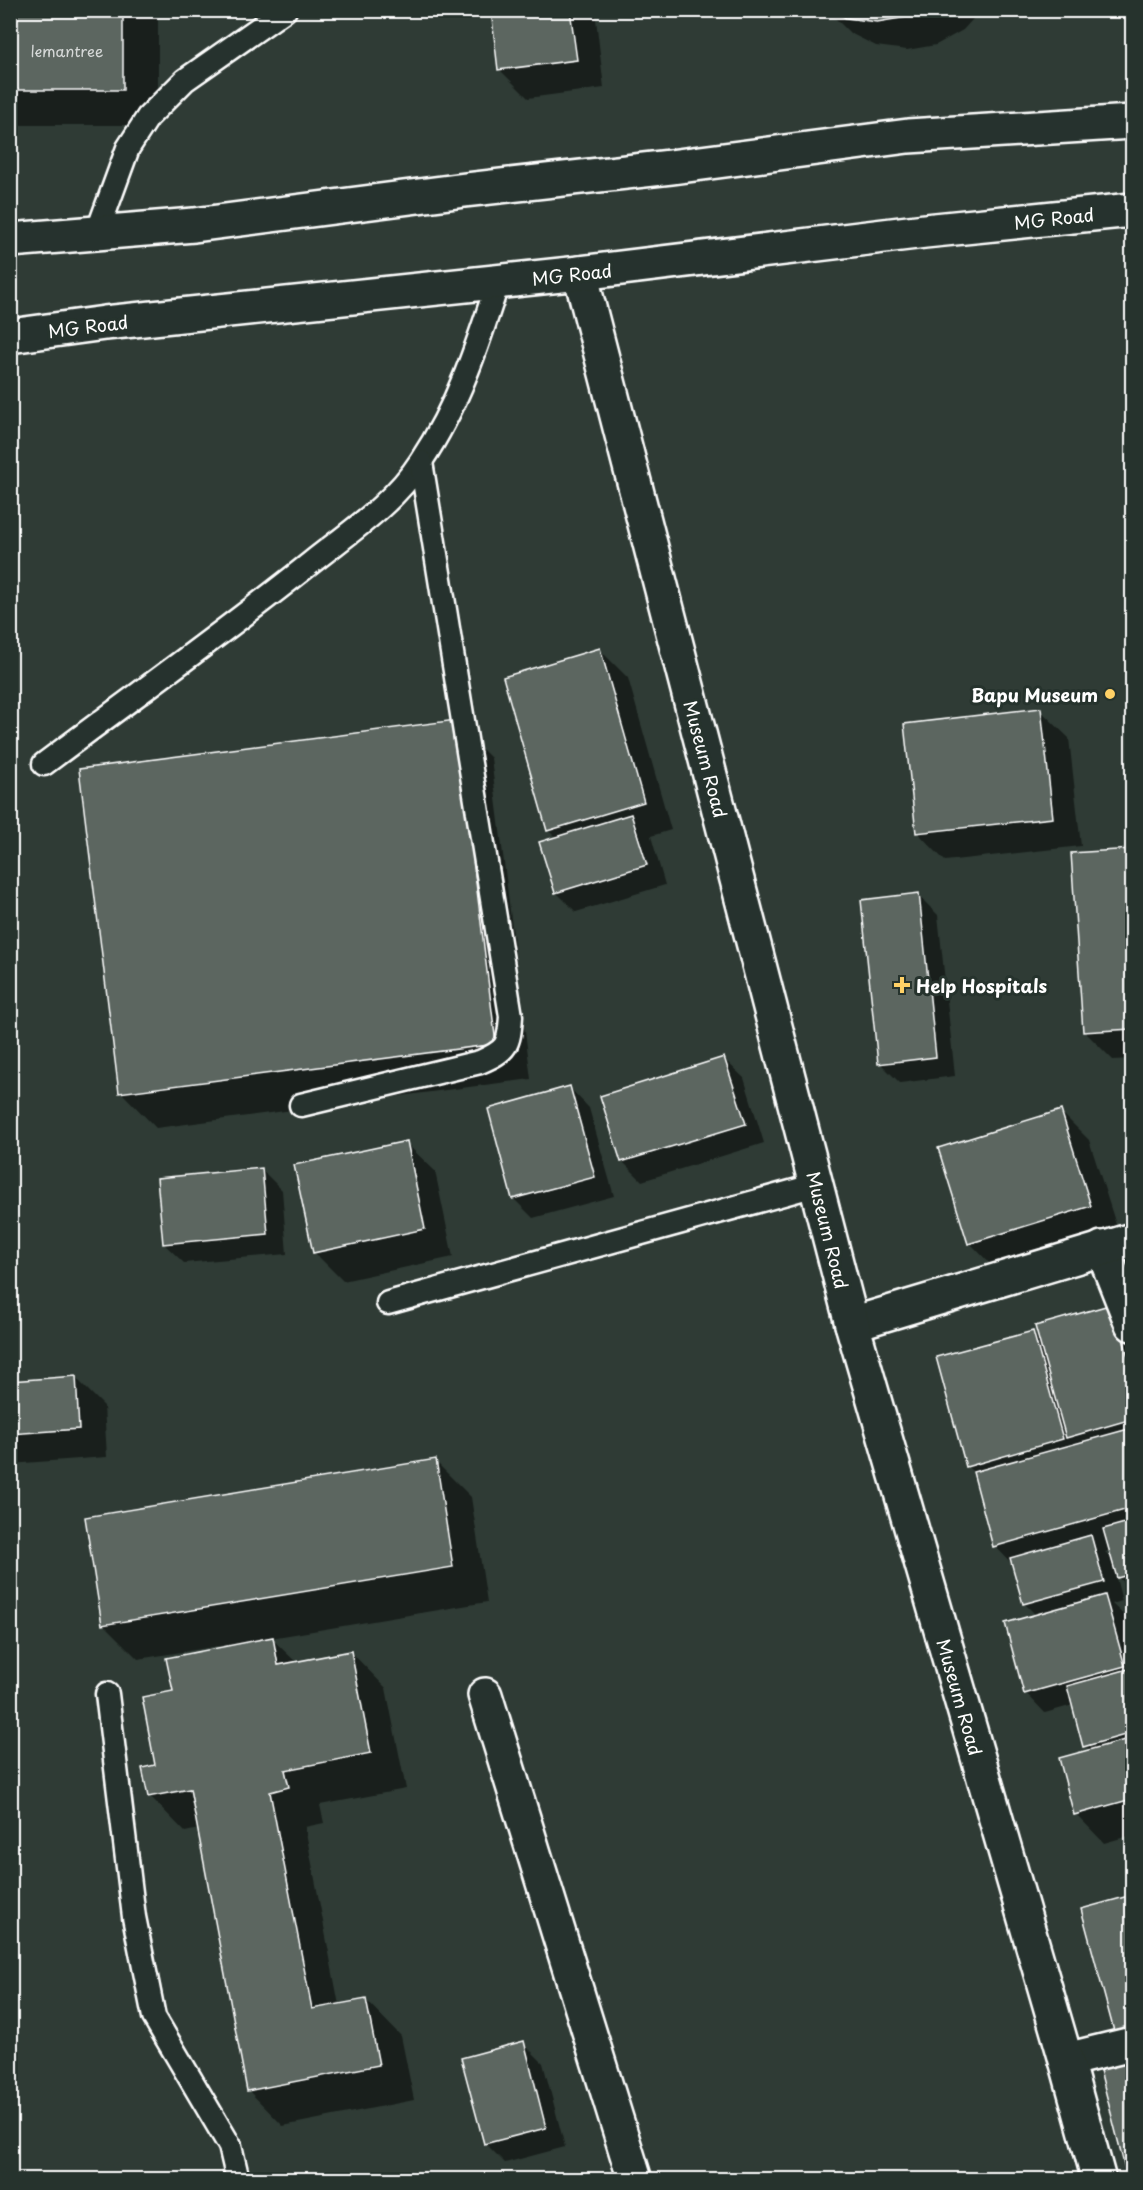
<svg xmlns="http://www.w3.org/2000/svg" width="1143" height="2190" viewBox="0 0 1143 2190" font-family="'Playpen Sans',sans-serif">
	<rect width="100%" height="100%" fill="#2f3b35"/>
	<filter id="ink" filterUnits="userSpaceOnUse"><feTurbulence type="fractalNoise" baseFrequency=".0167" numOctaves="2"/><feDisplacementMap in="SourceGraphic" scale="12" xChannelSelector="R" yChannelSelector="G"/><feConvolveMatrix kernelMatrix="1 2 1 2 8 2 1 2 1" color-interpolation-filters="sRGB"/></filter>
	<g filter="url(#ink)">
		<g fill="#0007" fill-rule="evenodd">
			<rect x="10" y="10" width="148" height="115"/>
			<path d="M 493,10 L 595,10 L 604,88 L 528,98 L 500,70 Z"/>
			<path d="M 827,10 L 981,10 L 963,30 L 936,45 L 907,50 L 876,46 L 850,33 Z"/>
			<path d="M 600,650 L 628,678 L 671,830 L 651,836 L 665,885 L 576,912 L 556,892 L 556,838 L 548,830 Z"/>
			<path d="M 1040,710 L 1069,738 L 1081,846 L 945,861 L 917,832 Z"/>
			<path d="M 455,722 L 491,758 L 531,1079 L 156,1128 L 121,1092 Z"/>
			<path d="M 1132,851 L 1132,1059 L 1113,1060 L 1084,1031 L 1072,855 Z"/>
			<path d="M 918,895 L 938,915 L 955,1076 L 900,1083 L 880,1063 Z"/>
			<path d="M 724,1059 L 744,1078 L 764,1143 L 642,1181 L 623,1162 L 602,1097 Z"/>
			<path d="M 570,1088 L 589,1108 L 614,1196 L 533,1218 L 513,1198 Z"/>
			<path d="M 1060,1111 L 1089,1140 L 1119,1234 L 998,1272 L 970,1243 Z"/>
			<path d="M 406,1143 L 435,1171 L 453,1257 L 343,1281 L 314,1252 Z"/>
			<path d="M 262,1170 L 282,1190 L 287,1254 L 184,1263 L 164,1244 Z"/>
			<path d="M 1132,1327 L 1132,1592 L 1115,1574 L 1122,1601 L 1112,1604 L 1125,1616 L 1132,1645 L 1132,1835 L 1104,1843 L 1076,1814 L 1090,1751 L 1085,1746 L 1073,1705 L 1045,1713 L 1026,1693 L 1036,1615 L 1025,1604 L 1014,1566 L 995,1546 L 975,1474 L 967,1466 L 1032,1332 L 1041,1341 ZM 1111,1550 L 1114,1560 L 1105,1552 Z"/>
			<path d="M 75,1377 L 104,1406 L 107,1457 L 10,1464 L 10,1382 Z"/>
			<path d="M 435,1461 L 471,1497 L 487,1602 L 271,1638 L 297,1663 L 351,1652 L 386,1688 L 406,1789 L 320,1805 L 324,1823 L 305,1827 L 339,2005 L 366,2000 L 401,2036 L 414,2100 L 283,2126 L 248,2090 L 199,1829 L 185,1832 L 150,1796 L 174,1693 L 220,1649 L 219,1646 L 138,1659 L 103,1624 Z"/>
			<path d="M 1132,1897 L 1132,2051 L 1083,1910 Z"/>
			<path d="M 523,2043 L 543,2063 L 565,2147 L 505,2163 L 485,2143 Z"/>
			<path d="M 1132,2063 L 1132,2180 L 1129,2180 L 1102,2071 Z"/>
		</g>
		<g fill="#5b6661" stroke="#fff" stroke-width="1.5">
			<rect x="10" y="10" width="113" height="80"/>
			<path d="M 491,10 L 570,10 L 577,60 L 498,70 Z"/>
			<path d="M 831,10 L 918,10 L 907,17 L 877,22 L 846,18 Z"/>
			<path d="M 600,648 L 644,802 L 547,831 L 503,677 Z"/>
			<path d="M 1041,708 L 1053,818 L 916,833 L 904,724 Z"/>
			<path d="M 456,720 L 496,1044 L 119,1093 L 79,769 Z"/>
			<path d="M 631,814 L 647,865 L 555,893 L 539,842 Z"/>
			<path d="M 1132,849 L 1132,1029 L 1083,1032 L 1071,853 Z"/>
			<path d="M 919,893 L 936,1057 L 878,1064 L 861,900 Z"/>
			<path d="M 724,1057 L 746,1124 L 621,1162 L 600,1096 Z"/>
			<path d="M 570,1086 L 595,1177 L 512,1199 L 488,1109 Z"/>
			<path d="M 1061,1110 L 1091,1206 L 968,1244 L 938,1148 Z"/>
			<path d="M 407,1141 L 425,1229 L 313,1253 L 294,1165 Z"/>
			<path d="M 262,1168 L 268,1234 L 163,1244 L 157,1178 Z"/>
			<path d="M 1113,1304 L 1132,1370 L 1132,1419 L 1066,1438 L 1035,1326 Z"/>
			<path d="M 1033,1331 L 1063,1439 L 966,1467 L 936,1357 Z"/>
			<path d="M 76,1376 L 79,1429 L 10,1434 L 10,1381 Z"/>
			<path d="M 1132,1428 L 1132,1508 L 993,1547 L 973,1472 Z"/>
			<path d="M 436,1459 L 453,1567 L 102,1625 L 85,1517 Z"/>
			<path d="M 1132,1521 L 1132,1574 L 1117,1578 L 1103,1529 Z"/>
			<path d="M 1091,1535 L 1104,1582 L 1023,1604 L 1010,1558 Z"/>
			<path d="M 1105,1595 L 1125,1666 L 1024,1694 L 1005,1623 Z"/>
			<path d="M 273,1637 L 278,1665 L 351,1651 L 371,1753 L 285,1770 L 289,1787 L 270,1792 L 312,2009 L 366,1999 L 379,2065 L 247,2091 L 190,1789 L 148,1797 L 142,1768 L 155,1765 L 142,1697 L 173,1691 L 166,1658 Z"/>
			<path d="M 1132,1668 L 1132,1733 L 1083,1747 L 1067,1686 Z"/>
			<path d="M 1132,1738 L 1132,1799 L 1074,1815 L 1059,1758 Z"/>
			<path d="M 1132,1895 L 1132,2030 L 1115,2035 L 1081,1909 Z"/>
			<path d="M 524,2041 L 546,2128 L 484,2144 L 461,2058 Z"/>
			<path d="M 1132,2061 L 1132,2180 L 1128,2180 L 1100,2070 Z"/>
			<path d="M 456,2175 L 457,2180 L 438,2180 Z"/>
		</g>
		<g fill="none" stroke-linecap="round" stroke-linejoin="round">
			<g stroke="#fff" stroke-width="27">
				<g id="service">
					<path d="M 97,233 L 128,148 L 148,117 L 185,80 L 285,10"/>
					<path d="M 44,764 C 133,697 225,632 312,562 C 351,531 394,503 421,461 C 458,406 478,344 498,282"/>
					<path d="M 301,1105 L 480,1062 C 507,1050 509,1046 511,1016 L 421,462"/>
					<path d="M 388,1303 L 816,1185"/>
					<path d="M 107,1694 L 134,1917 L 154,2017 L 230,2146 L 238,2180"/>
				</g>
			</g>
			<g stroke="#fff" stroke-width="38">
				<g id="minor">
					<path d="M 1102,1248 L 1132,1324"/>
					<path d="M 852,1324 L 1132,1240"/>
					<path d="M 485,1695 L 635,2180"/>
					<path d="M 1066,2060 L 1132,2044"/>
				</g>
			</g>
			<g stroke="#fff" stroke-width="38">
				<path id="tertiary" d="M 580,273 L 852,1324 L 1066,2060 L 1099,2180"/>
			</g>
			<g stroke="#fff" stroke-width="38">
				<g id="secondary">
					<path d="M 10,240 L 194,225 L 465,190 L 671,167 L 908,136 L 1132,122"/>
					<path d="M 10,336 L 105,323 L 580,273 L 925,231 L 1132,210"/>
				</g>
			</g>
			<use href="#service" stroke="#26332d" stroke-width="22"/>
			<use href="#minor" stroke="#26332d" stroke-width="33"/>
			<use href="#tertiary" stroke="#26332d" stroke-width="33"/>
			<use href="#secondary" stroke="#26332d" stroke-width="33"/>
		</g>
	</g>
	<g fill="#ffd166" stroke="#26332d" stroke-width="2">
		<circle cx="1110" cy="694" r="6"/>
		<path d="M899 976h6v6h6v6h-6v6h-6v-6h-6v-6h6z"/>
	</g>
	<g text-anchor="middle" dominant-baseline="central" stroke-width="6" stroke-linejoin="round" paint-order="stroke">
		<g font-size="15" fill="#d6d9d8">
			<text x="67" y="50">lemantree</text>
		</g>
		<g font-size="18" fill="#fff" stroke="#26332d">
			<text transform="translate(1054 218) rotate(-6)">MG Road</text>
			<text transform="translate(572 274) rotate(-6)">MG Road</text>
			<text transform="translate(88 326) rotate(-7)">MG Road</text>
			<text transform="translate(706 759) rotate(75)">Museum Road</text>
			<text transform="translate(828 1230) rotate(76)">Museum Road</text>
			<text transform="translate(960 1697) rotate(74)">Museum Road</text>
		</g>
		<g font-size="18" font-weight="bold" fill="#fff" stroke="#26332d" text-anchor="end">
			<text x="1098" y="694">Bapu Museum</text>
			<text x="916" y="985" text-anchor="start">Help Hospitals</text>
		</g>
	</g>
	<rect width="1143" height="2190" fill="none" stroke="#26332d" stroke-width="36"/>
	<rect x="18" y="18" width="1107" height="2154" fill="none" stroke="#fff" stroke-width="2" filter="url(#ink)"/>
</svg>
